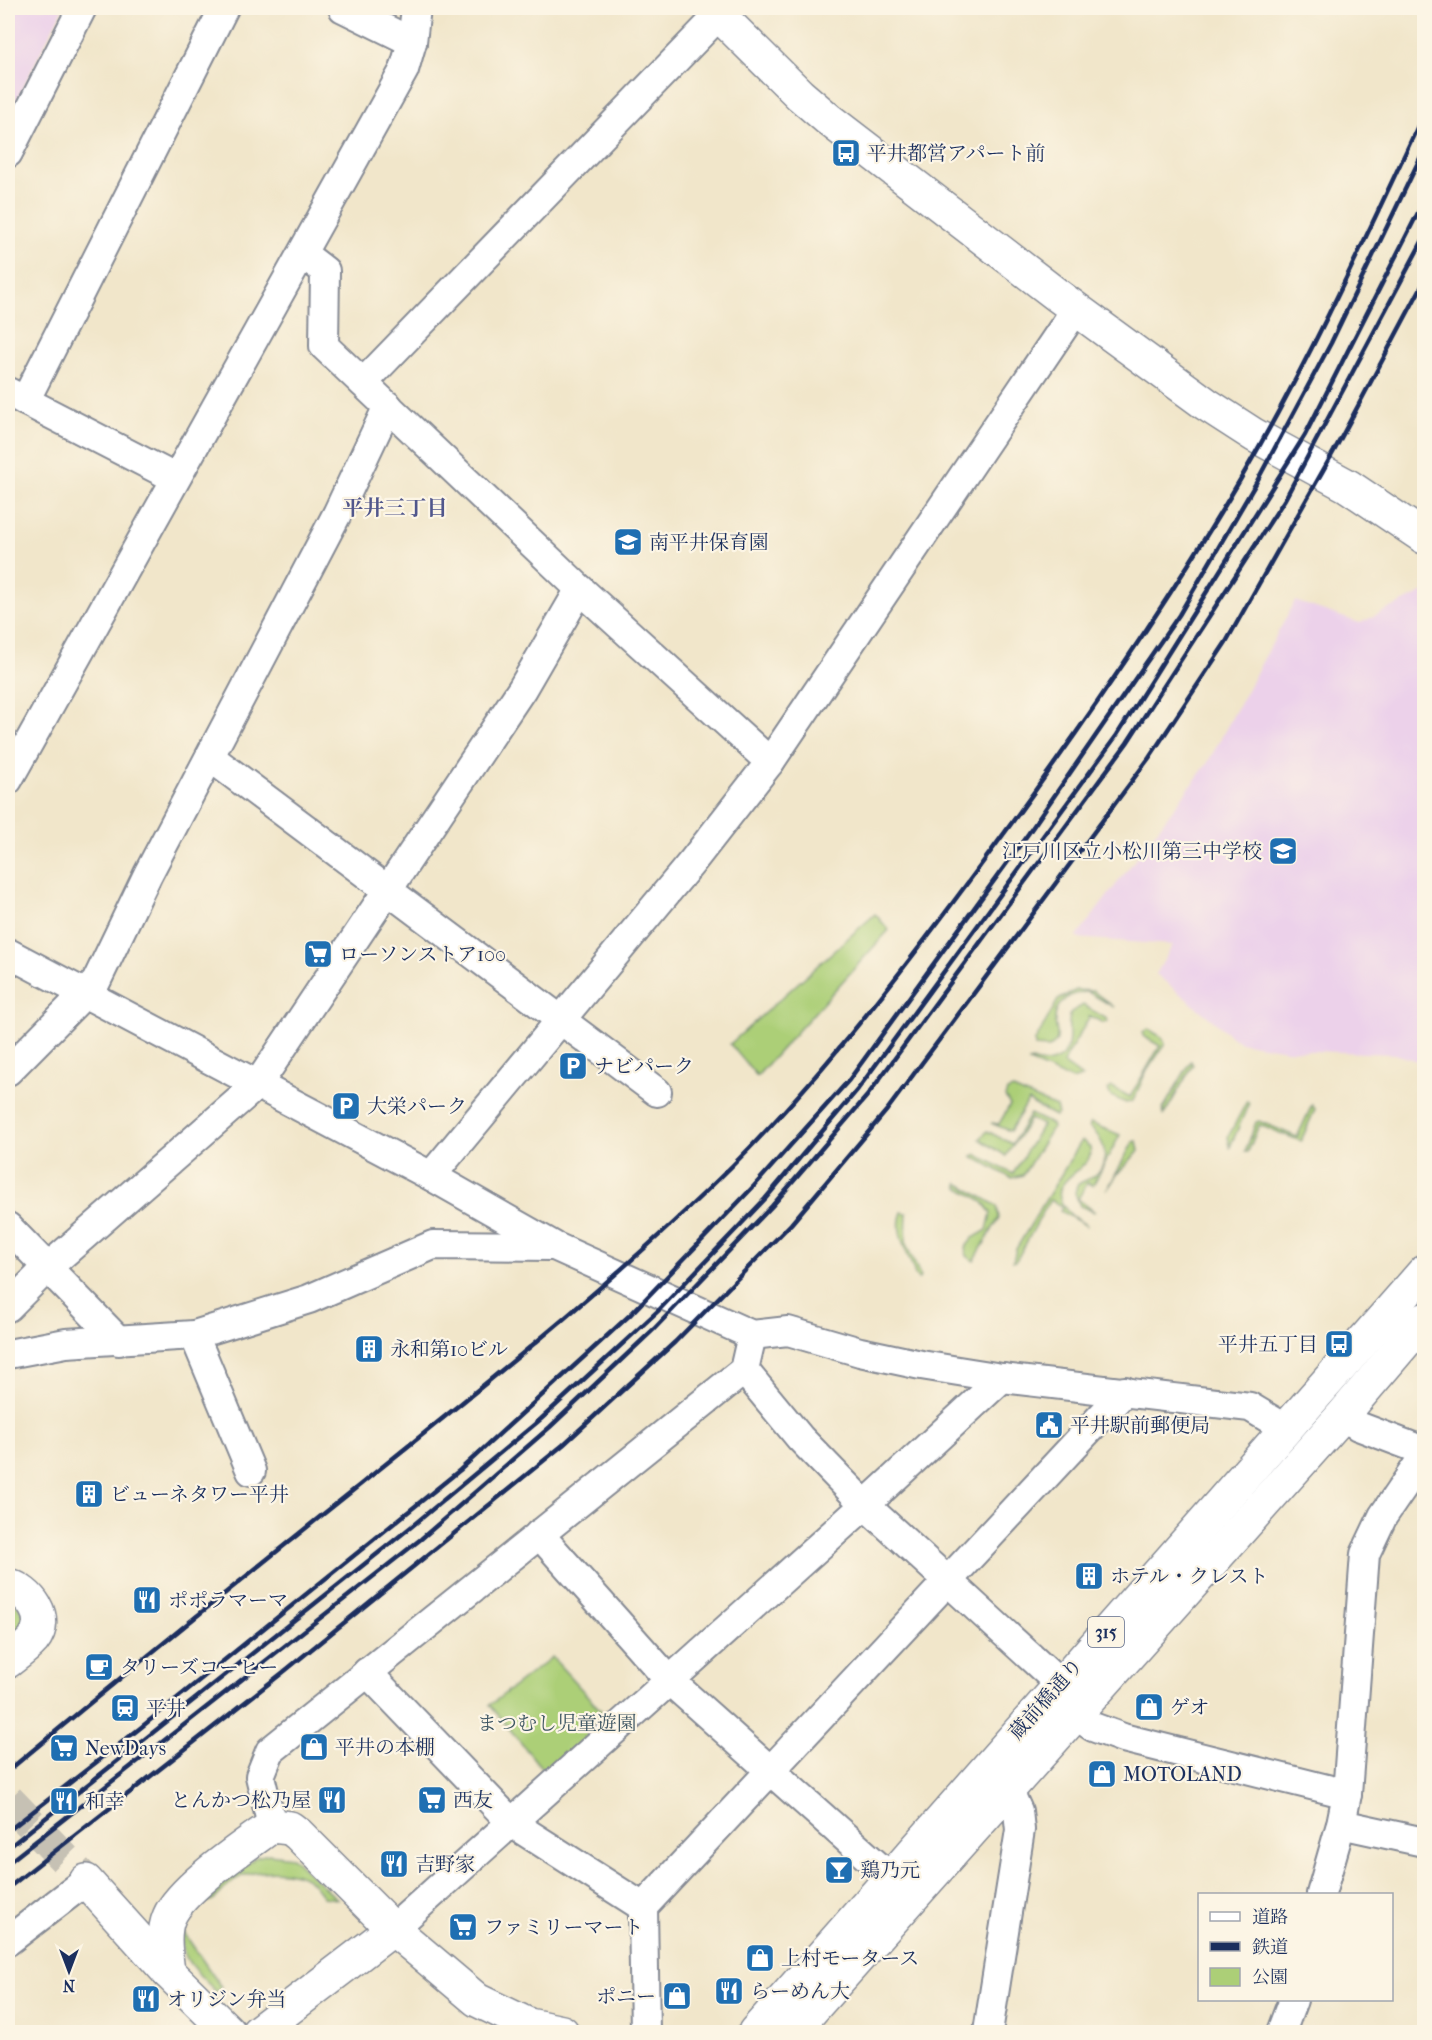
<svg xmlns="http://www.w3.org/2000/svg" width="1432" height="2040" viewBox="0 0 1432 2040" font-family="'IM FELL French Canon','Noto Serif JP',serif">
	<rect width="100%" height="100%" fill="#fcf5e5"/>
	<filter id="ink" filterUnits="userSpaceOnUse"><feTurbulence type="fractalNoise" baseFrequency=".0167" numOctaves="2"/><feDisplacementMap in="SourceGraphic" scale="12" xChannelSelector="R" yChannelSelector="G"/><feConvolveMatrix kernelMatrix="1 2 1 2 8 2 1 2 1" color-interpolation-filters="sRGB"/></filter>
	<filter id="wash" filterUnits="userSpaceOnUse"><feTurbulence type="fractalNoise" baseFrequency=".008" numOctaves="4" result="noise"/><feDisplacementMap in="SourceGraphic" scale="24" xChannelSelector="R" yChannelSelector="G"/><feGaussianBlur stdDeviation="1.35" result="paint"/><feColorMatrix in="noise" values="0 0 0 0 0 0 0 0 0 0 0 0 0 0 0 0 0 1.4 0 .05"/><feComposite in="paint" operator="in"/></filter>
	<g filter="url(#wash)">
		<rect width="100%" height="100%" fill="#f1e6ca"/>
		<g fill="#ecd1ea">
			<path d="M 8,8 L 63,8 L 8,117 Z"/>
			<path d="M 1424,592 L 1424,1063 L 1394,1054 L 1287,1050 L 1239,1042 L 1156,974 L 1173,945 L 1076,938 L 1207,764 L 1295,601 L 1360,623 Z"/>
		</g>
		<g fill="#accf77" stroke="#647f6a" stroke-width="1.5">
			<path d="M 875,914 L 889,930 L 757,1076 L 730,1044 Z"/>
			<path d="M 1076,990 L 1093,991 L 1114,1007 L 1088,992 C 1071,992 1054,1002 1055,1022 C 1056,1029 1059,1034 1056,1042 L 1049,1048 L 1035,1047 L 1035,1041 L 1058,1000 Z"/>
			<path d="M 1083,1005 L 1107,1019 L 1108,1022 L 1103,1023 L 1090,1016 L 1063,1063 L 1082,1077 L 1072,1080 L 1029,1062 C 1033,1059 1044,1065 1051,1062 C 1079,1053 1064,1029 1071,1012 Z"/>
			<path d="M 1148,1029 L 1162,1037 L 1165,1044 L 1145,1074 L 1133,1101 L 1126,1103 L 1111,1096 L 1108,1090 L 1112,1087 L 1130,1097 L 1160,1046 L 1143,1036 L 1143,1032 Z"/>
			<path d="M 1191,1061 L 1193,1065 L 1164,1115 L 1163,1109 Z"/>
			<path d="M 1013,1089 L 1056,1107 L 1058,1114 L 1055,1116 L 1028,1101 L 1010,1131 L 991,1123 L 999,1124 L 1010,1105 L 1005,1097 L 1007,1091 Z"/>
			<path d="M 1247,1101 L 1249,1103 L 1230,1147 L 1228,1137 Z"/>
			<path d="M 1312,1105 L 1315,1109 L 1301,1141 L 1259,1125 L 1248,1152 L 1245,1152 L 1256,1122 L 1259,1121 L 1297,1137 Z"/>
			<path d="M 1030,1114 L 1051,1124 L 1052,1128 L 1023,1175 L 1011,1178 L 972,1156 L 976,1154 L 1013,1174 L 1042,1125 L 1030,1119 L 1006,1156 L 980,1139 L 987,1131 L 1012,1144 Z"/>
			<path d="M 1090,1123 L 1120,1135 L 1093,1185 L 1087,1183 L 1078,1199 L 1095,1212 L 1080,1206 L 1075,1193 L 1077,1185 C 1082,1181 1088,1180 1094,1176 C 1112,1162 1105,1139 1089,1127 Z"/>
			<path d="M 1082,1140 L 1090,1148 C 1097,1172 1038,1177 1068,1212 C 1073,1218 1081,1221 1087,1226 L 1060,1211 L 1062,1206 L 1050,1200 L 1016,1261 L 1013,1261 L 1016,1249 Z"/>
			<path d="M 1137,1141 L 1139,1151 L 1118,1173 L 1107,1190 L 1133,1142 Z"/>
			<path d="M 958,1183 L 997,1206 L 999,1218 L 974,1261 L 967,1256 L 965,1248 L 973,1238 L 987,1230 L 991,1213 L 981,1200 L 958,1187 Z"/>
			<path d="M 902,1212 L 907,1213 L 906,1244 L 921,1277 L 919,1279 L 915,1275 C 910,1255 893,1233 902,1212 Z"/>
			<path d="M 8,1592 L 29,1621 L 8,1648 Z"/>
			<path d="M 552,1657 L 615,1726 L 552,1781 L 490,1705 Z"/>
			<path d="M 269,1854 L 292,1857 L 337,1899 L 323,1897 C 319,1892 315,1886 311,1882 C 295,1867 252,1869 234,1880 C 221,1889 219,1903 200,1902 L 256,1857 Z"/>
			<path d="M 182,1930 L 221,1987 L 216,1992 C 197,1971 178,1960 182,1930 Z"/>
		</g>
	</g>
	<g filter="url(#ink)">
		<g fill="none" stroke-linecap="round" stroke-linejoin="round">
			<path stroke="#c6c1b4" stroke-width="33" stroke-dasharray="33 16" stroke-linecap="butt" d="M 8,1800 L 86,1881"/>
			<g stroke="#868a94" stroke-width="32">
				<g id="minor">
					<path d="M 343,8 L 412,42"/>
					<path d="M 8,153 L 82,8"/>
					<path d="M 303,254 L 325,271 L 324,346 L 580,589 L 770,762 L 1076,309"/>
					<path d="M 363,383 L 719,15"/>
					<path d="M 8,392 L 175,478"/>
					<path d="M 25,401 L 224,8"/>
					<path d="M 210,757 L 657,1092"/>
					<path d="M 8,780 L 404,70 L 412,42 L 416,8"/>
					<path d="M 8,953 L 431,1176 L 554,1246 L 752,1335 L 788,1331 L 860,1352 L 921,1365 L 1002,1378 L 1250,1407 L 1285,1428"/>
					<path d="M 8,1071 L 96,982 L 148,874 L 337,514 L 388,406"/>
					<path d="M 431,1176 L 692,862 L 770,762"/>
					<path d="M 8,1227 L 119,1341"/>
					<path d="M 8,1307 L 47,1268 L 258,1084 L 522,689 L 580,589"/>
					<path d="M 194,1335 L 251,1471"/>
					<path d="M 8,1354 L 66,1343 L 194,1335 L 309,1299 L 433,1245 L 552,1246"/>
					<path d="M 744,1370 L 800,1438 L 865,1505 L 1060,1684"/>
					<path d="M 1342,1416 L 1358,1426 L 1424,1451"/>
					<path d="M 539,1534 L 670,1681 L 890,1877"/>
					<path d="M 367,1672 L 513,1824 L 643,1907"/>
					<path d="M 1076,1715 L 1093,1727 L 1123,1738 L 1347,1794"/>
					<path d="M 1341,1824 L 1424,1842"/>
					<path d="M 272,1826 L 260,1776 L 270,1751 L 744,1370 L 752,1335"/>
					<path d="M 1321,1894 L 1341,1824 L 1347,1794 L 1365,1554 L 1383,1516 L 1424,1456"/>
					<path d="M 393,1929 L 865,1505 L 1002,1378"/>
					<path d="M 8,1941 L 86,1881"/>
					<path d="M 645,2032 L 643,1907 L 1125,1391"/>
					<path d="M 988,2032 L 1020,1830 L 1018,1811 L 1009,1791"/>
					<path d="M 1281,2032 L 1293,2000"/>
				</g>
			</g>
			<g stroke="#868a94" stroke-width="36">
				<g id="tertiary">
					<path d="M 712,8 L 800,95 L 828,119 L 1057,295 L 1206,404 L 1254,435 L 1348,486 L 1424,537"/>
					<path d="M 8,1585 C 29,1591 51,1618 33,1640 C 26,1648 16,1655 8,1661"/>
					<path d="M 86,1881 L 168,1972 L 229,2032"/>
					<path d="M 168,1972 C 166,1955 162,1933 169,1917 C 181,1888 246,1845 272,1826 L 290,1828 L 298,1834 L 393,1929 L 477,2000 L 529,2025 L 562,2032"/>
					<path d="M 258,2032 L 393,1929"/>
				</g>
			</g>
			<g stroke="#868a94" stroke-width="36">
				<g id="primary">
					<path d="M 755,2032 L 1424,1272"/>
					<path d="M 792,2032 L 1342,1416 L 1424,1320"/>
				</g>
			</g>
			<use href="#minor" stroke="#fff" stroke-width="28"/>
			<use href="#tertiary" stroke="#fff" stroke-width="33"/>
			<use href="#primary" stroke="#fff" stroke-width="33"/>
			<g stroke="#1b2f5e" stroke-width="4.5">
				<path d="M 8,1771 C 124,1674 242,1579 361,1484 C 488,1382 616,1281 732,1166 C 826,1072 907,965 986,858 C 1076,736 1163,611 1240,480 C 1309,362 1366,237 1424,113"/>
				<path d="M 8,1831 L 139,1729 L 460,1470 L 631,1314 L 754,1186 L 849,1080 L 1028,834 L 1179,615 L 1256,483 L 1331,343 L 1424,150"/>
				<path d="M 8,1848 L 411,1527 L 541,1419 L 659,1310 L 765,1199 L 858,1089 L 1117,735 L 1305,435 L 1424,201"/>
				<path d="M 8,1863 L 421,1539 L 550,1427 L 654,1329 L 772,1206 L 867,1096 L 1127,743 L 1285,499 L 1424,238"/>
				<path d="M 8,1888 L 281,1674 L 563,1445 L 675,1342 L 791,1224 L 887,1110 L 1149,758 L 1226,642 L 1334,451 L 1424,282"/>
			</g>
		</g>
	</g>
	<defs>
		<g id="bus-square" transform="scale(1.5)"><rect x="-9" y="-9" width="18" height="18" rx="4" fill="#1f6fb2" stroke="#fcf5e5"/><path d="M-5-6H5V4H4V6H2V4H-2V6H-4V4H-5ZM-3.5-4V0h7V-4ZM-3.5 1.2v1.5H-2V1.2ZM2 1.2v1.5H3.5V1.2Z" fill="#fff"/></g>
		<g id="school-square" transform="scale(1.5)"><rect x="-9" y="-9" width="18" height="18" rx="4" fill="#1f6fb2" stroke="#fcf5e5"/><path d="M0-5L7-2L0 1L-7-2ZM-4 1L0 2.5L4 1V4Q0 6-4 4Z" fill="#fff"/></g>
		<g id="supermarket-square" transform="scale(1.5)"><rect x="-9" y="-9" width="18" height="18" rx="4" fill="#1f6fb2" stroke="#fcf5e5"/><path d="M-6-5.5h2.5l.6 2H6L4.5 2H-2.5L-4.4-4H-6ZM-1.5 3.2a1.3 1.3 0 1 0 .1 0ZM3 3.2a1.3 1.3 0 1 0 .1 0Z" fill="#fff"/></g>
		<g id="parking-square" transform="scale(1.5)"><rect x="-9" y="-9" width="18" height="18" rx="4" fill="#1f6fb2" stroke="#fcf5e5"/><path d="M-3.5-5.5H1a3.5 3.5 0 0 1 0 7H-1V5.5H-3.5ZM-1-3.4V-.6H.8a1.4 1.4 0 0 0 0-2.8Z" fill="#fff"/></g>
		<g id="building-square" transform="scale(1.5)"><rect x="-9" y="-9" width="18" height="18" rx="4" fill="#1f6fb2" stroke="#fcf5e5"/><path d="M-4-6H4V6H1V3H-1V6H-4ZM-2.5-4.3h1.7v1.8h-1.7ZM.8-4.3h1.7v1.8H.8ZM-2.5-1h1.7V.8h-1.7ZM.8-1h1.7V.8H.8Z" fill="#fff"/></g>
		<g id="civic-square" transform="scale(1.5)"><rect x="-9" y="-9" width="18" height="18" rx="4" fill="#1f6fb2" stroke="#fcf5e5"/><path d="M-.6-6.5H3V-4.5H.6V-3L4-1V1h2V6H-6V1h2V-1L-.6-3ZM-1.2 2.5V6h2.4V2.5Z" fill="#fff"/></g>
		<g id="restaurant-square" transform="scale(1.5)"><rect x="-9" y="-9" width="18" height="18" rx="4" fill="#1f6fb2" stroke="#fcf5e5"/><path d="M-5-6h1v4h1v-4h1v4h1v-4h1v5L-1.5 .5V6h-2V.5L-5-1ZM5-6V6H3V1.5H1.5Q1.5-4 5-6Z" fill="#fff"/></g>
		<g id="cafe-square" transform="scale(1.5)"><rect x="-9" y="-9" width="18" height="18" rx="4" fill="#1f6fb2" stroke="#fcf5e5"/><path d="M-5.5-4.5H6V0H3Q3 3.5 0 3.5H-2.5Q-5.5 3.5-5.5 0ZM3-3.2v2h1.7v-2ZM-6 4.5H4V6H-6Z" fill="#fff"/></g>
		<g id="shop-square" transform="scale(1.5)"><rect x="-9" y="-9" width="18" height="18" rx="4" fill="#1f6fb2" stroke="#fcf5e5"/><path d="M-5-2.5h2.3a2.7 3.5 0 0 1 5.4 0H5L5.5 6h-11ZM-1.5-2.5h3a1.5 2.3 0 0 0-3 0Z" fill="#fff"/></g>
		<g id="station-square" transform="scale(1.5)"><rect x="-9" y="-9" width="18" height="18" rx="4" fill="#1f6fb2" stroke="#fcf5e5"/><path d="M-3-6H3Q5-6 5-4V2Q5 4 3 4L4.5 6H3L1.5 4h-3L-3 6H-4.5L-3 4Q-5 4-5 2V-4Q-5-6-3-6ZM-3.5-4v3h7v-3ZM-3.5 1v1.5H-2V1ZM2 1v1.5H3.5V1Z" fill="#fff"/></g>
		<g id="bar-square" transform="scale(1.5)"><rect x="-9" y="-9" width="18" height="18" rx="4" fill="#1f6fb2" stroke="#fcf5e5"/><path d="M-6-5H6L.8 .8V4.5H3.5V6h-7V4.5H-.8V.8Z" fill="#fff"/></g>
	</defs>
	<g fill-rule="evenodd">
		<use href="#bus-square" x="846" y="153"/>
		<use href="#school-square" x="628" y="542"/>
		<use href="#school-square" x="1283" y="851"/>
		<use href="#supermarket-square" x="318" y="954"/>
		<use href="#parking-square" x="573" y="1066"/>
		<use href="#parking-square" x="346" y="1106"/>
		<use href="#bus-square" x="1339" y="1344"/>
		<use href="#building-square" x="369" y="1349"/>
		<use href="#civic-square" x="1049" y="1425"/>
		<use href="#building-square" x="89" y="1494"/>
		<use href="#building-square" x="1089" y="1576"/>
		<use href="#restaurant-square" x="147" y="1600"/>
		<use href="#cafe-square" x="99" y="1667"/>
		<use href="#shop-square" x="1149" y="1707"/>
		<use href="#station-square" x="125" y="1708"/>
		<use href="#shop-square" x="314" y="1747"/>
		<use href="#supermarket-square" x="64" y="1748"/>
		<use href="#shop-square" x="1102" y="1774"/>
		<use href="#restaurant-square" x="332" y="1800"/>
		<use href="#supermarket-square" x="432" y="1800"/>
		<use href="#restaurant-square" x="64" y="1801"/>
		<use href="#restaurant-square" x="394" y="1864"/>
		<use href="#bar-square" x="839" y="1870"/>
		<use href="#supermarket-square" x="463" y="1927"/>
		<use href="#shop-square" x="760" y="1958"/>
		<use href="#restaurant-square" x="729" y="1991"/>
		<use href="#shop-square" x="677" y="1996"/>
		<use href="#restaurant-square" x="146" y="1999"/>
	</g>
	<g text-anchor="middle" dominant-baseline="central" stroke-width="4.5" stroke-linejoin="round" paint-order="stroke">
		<rect fill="#fcf5e5" stroke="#5e6a86" stroke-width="1.5" x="1088" y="1617" width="36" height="30" rx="4.5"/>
		<g font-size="18" font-weight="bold" fill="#1b2f5e">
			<text x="1106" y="1632">315</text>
		</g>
		<g font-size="20" fill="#1b2f5e" stroke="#fcf5e5" text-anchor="start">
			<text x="867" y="153">平井都営アパート前</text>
			<text x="649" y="542">南平井保育園</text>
			<text x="1262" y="851" text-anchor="end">江戸川区立小松川第三中学校</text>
			<text x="339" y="954">ローソンストア100</text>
			<text x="594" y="1066">ナビパーク</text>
			<text x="367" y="1106">大栄パーク</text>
			<text x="1318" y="1344" text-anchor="end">平井五丁目</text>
			<text x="390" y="1349">永和第10ビル</text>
			<text x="1070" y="1425">平井駅前郵便局</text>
			<text x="110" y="1494">ビューネタワー平井</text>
			<text x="1110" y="1576">ホテル・クレスト</text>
			<text x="168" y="1600">ポポラマーマ</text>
			<text x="120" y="1667">タリーズコーヒー</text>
			<text x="1170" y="1707">ゲオ</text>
			<text x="146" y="1708">平井</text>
			<text x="335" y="1747">平井の本棚</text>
			<text x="85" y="1748">NewDays</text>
			<text x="1123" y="1774">MOTOLAND</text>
			<text x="311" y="1800" text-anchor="end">とんかつ松乃屋</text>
			<text x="453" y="1800">西友</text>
			<text x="85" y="1801">和幸</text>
			<text x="415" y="1864">吉野家</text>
			<text x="860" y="1870">鶏乃元</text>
			<text x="484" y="1927">ファミリーマート</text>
			<text x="781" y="1958">上村モータース</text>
			<text x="750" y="1991">らーめん大</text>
			<text x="656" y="1996" text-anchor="end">ポニー</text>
			<text x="167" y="1999">オリジン弁当</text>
		</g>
		<g font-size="20" fill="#1b2f5e" stroke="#fcf5e5">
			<text transform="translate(1046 1699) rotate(-49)">蔵前橋通り</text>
		</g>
		<g font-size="20" fill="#3f5764" stroke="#fcf5e5">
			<text x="557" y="1723">まつむし児童遊園</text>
		</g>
		<g font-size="21" font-weight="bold" fill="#51578c" stroke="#fcf5e5">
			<text x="395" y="508">平井三丁目</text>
		</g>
	</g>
	<rect width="1432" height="2040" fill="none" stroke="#fcf5e5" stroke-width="30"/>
	<rect x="1198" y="1893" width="195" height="108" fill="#fcf5e5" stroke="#a2a6af" stroke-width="1.5"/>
	<rect x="1210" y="1912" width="30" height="9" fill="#ffffff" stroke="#a2a6af" stroke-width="1.5"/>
	<text x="1252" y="1923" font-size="18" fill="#1b2f5e">道路</text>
	<rect x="1210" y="1942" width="30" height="9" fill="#1b2f5e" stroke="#a2a6af" stroke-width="1.5"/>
	<text x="1252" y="1953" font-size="18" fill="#1b2f5e">鉄道</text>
	<rect x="1210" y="1968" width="30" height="18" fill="#accf77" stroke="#a2a6af" stroke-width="1.5"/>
	<text x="1252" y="1983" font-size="18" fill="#1b2f5e">公園</text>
	<g transform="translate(69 1971) rotate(180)" stroke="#fcf5e5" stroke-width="4.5" paint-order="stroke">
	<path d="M0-4.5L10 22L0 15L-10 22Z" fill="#1b2f5e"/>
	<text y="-9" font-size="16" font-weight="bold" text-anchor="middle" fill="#1b2f5e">N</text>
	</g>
</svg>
